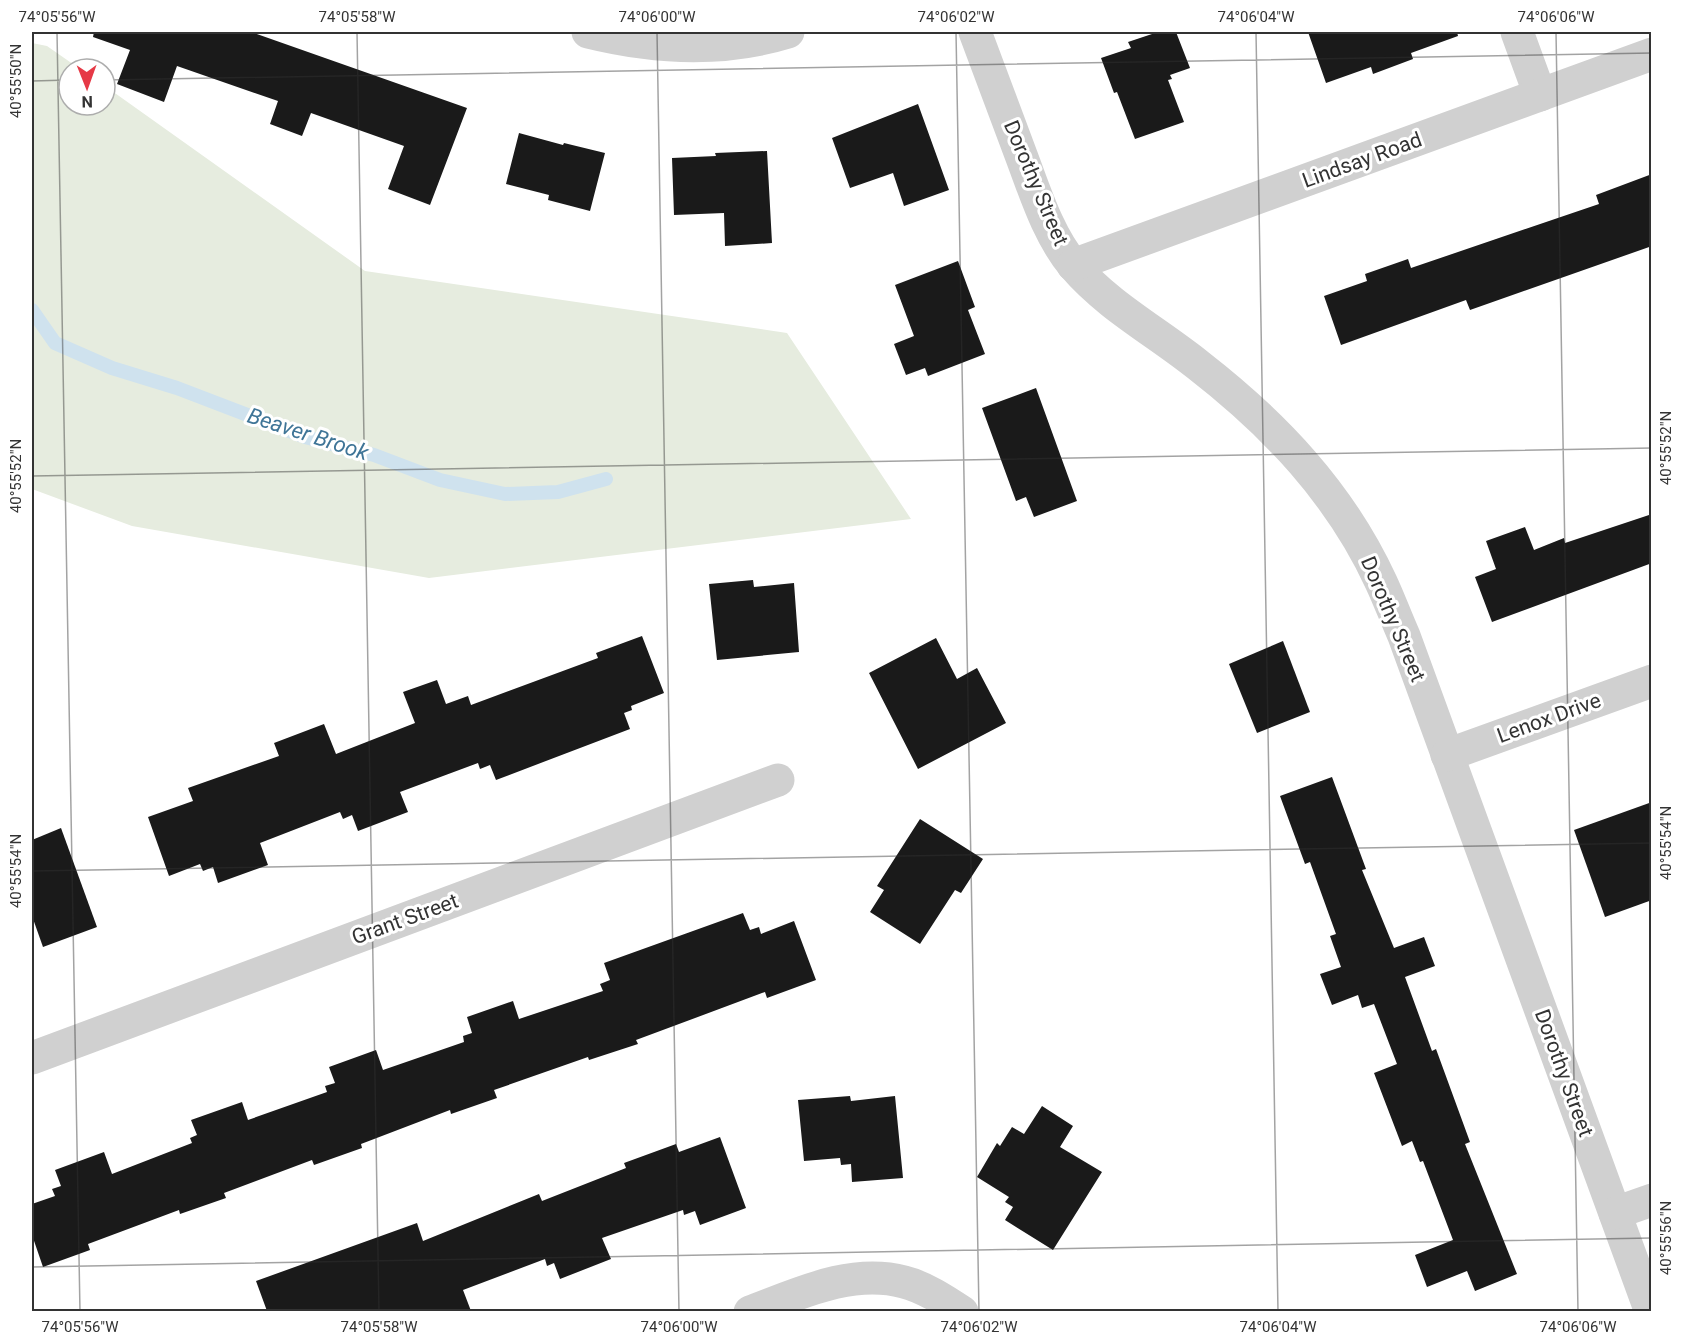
<svg xmlns="http://www.w3.org/2000/svg" width="1683" height="1343" viewBox="0 0 1683 1343" font-family="Roboto,sans-serif">
	<rect width="100%" height="100%" fill="#fff"/>
	<path fill="#e6ecdf" d="M 32,43 L 47,46 L 80,69 L 69,69 L 69,105 L 105,105 L 105,86 L 365,271 L 787,333 L 911,519 L 429,578 L 132,526 L 32,489 Z"/>
	<g fill="none" stroke-linecap="round" stroke-linejoin="round">
		<path stroke="#cfe2ee" stroke-width="14" d="M 32,310 L 55,343 L 112,368 L 177,388 L 305,437 L 374,455 L 440,480 L 505,494 L 558,492 L 606,479"/>
	</g>
	<g fill="#1a1a1a">
		<path d="M 94,32 L 251,32 L 467,108 L 430,205 L 388,189 L 404,146 L 311,113 L 302,136 L 270,124 L 278,101 L 177,66 L 164,102 L 117,84 L 130,50 L 93,37 Z"/>
		<path d="M 1158,32 L 1176,32 L 1190,68 L 1170,75 L 1172,79 L 1168,80 L 1184,122 L 1135,139 L 1117,92 L 1114,93 L 1101,58 L 1131,48 L 1128,42 Z"/>
		<path d="M 1308,32 L 1457,32 L 1458,36 L 1411,53 L 1413,59 L 1373,74 L 1371,67 L 1326,83 Z"/>
		<path d="M 918,104 L 949,190 L 904,206 L 893,173 L 850,188 L 832,138 Z"/>
		<path d="M 519,133 L 563,145 L 564,143 L 605,153 L 590,211 L 548,200 L 549,195 L 506,184 Z"/>
		<path d="M 767,151 L 772,243 L 725,246 L 724,213 L 674,215 L 672,158 L 716,156 L 715,153 Z"/>
		<path d="M 1652,174 L 1652,246 L 1470,310 L 1466,300 L 1341,345 L 1324,296 L 1367,281 L 1365,274 L 1408,259 L 1411,268 L 1599,204 L 1596,195 Z"/>
		<path d="M 958,261 L 975,307 L 968,310 L 985,354 L 928,376 L 925,368 L 906,375 L 894,344 L 914,336 L 895,285 Z"/>
		<path d="M 1036,388 L 1077,501 L 1034,517 L 1026,497 L 1016,501 L 982,408 Z"/>
		<path d="M 1652,514 L 1652,563 L 1492,622 L 1475,577 L 1496,569 L 1486,541 L 1525,527 L 1534,550 L 1564,538 L 1565,543 Z"/>
		<path d="M 753,580 L 754,587 L 794,583 L 799,652 L 717,660 L 709,584 Z"/>
		<path d="M 642,636 L 664,693 L 631,706 L 632,710 L 624,713 L 630,729 L 496,780 L 490,765 L 480,769 L 478,763 L 400,792 L 408,812 L 358,831 L 352,815 L 343,819 L 340,812 L 260,843 L 268,865 L 218,883 L 213,867 L 203,871 L 200,864 L 169,876 L 148,817 L 193,801 L 188,788 L 279,756 L 274,743 L 324,724 L 336,754 L 415,723 L 403,692 L 437,680 L 446,704 L 468,696 L 471,705 L 598,658 L 596,653 Z"/>
		<path d="M 936,638 L 957,679 L 977,668 L 1006,723 L 918,769 L 869,673 Z"/>
		<path d="M 1283,641 L 1310,712 L 1257,733 L 1229,664 Z"/>
		<path d="M 1332,777 L 1366,869 L 1362,870 L 1394,948 L 1424,937 L 1435,966 L 1405,977 L 1432,1051 L 1436,1049 L 1470,1142 L 1465,1144 L 1517,1274 L 1475,1291 L 1467,1271 L 1427,1287 L 1415,1255 L 1453,1240 L 1423,1161 L 1420,1162 L 1412,1141 L 1402,1146 L 1374,1073 L 1397,1064 L 1374,1004 L 1362,1008 L 1358,995 L 1332,1005 L 1320,974 L 1341,967 L 1330,936 L 1336,934 L 1310,862 L 1305,864 L 1280,796 Z"/>
		<path d="M 1652,802 L 1652,900 L 1605,917 L 1574,830 Z"/>
		<path d="M 920,819 L 983,859 L 961,893 L 955,890 L 920,944 L 870,912 L 884,890 L 877,886 Z"/>
		<path d="M 61,828 L 97,927 L 43,947 L 32,916 L 32,840 Z"/>
		<path d="M 743,913 L 750,930 L 759,927 L 761,934 L 794,921 L 816,980 L 767,998 L 765,992 L 636,1040 L 638,1044 L 589,1060 L 588,1057 L 494,1090 L 497,1098 L 451,1114 L 450,1110 L 361,1144 L 362,1148 L 314,1165 L 312,1160 L 224,1193 L 226,1198 L 180,1214 L 179,1210 L 88,1244 L 90,1250 L 43,1267 L 32,1235 L 32,1204 L 55,1196 L 52,1189 L 61,1186 L 55,1170 L 104,1152 L 112,1174 L 192,1143 L 190,1138 L 197,1135 L 191,1120 L 242,1102 L 248,1120 L 327,1092 L 325,1086 L 335,1083 L 329,1067 L 376,1050 L 383,1070 L 464,1042 L 463,1036 L 472,1033 L 467,1017 L 513,1001 L 519,1019 L 603,991 L 600,984 L 610,980 L 604,963 Z"/>
		<path d="M 850,1096 L 851,1101 L 895,1096 L 903,1178 L 852,1182 L 851,1164 L 841,1165 L 840,1158 L 804,1161 L 798,1100 Z"/>
		<path d="M 1042,1106 L 1073,1126 L 1060,1147 L 1102,1172 L 1053,1250 L 1005,1220 L 1013,1207 L 1005,1202 L 1009,1197 L 977,1177 L 997,1143 L 1000,1146 L 1012,1127 L 1024,1134 Z"/>
		<path d="M 720,1137 L 746,1208 L 700,1225 L 695,1211 L 684,1215 L 683,1210 L 602,1238 L 611,1259 L 560,1279 L 554,1263 L 547,1266 L 545,1259 L 463,1290 L 471,1311 L 267,1311 L 256,1281 L 417,1223 L 423,1241 L 539,1194 L 542,1201 L 626,1168 L 624,1163 L 676,1144 L 679,1152 Z"/>
	</g>
	<g fill="none" stroke-linecap="round" stroke-linejoin="round">
		<g stroke="#d0d0d0" stroke-width="33">
			<path d="M 588,32 C 653,48 723,52 788,32"/>
			<path d="M 975,32 C 990,73 1006,114 1021,155 C 1035,192 1048,235 1074,266 C 1108,306 1157,332 1198,365 C 1274,424 1340,493 1381,582 C 1389,599 1396,618 1404,636 L 1651,1312"/>
			<path d="M 1517,32 L 1540,95"/>
			<path d="M 1073,265 L 1652,54"/>
			<path d="M 1447,755 L 1652,681"/>
			<path d="M 32,1058 L 778,780"/>
			<path d="M 1615,1213 L 1652,1200"/>
			<path d="M 750,1312 C 798,1294 851,1268 904,1282 C 924,1287 944,1300 962,1312"/>
		</g>
	</g>
	<path fill="none" stroke="#333" stroke-width="1.5" stroke-opacity="0.45" d="M 57,32 L 80,1312M 357,32 L 379,1312M 657,32 L 679,1312M 956,32 L 979,1312M 1256,32 L 1278,1312M 1556,32 L 1578,1312M 105,80 L 1652,53M 32,81 L 69,80M 32,476 L 1652,448M 32,871 L 1652,843M 32,1267 L 1652,1238"/>
	<g text-anchor="middle" dominant-baseline="central" stroke-width="6" stroke-linejoin="round" paint-order="stroke">
		<g font-size="21" fill="#333" stroke="#fff">
			<text transform="translate(1362 160) rotate(-20)">Lindsay Road</text>
			<text transform="translate(1036 183) rotate(67)">Dorothy Street</text>
			<text transform="translate(1393 619) rotate(67)">Dorothy Street</text>
			<text transform="translate(1549 718) rotate(-20)">Lenox Drive</text>
			<text transform="translate(405 919) rotate(-20)">Grant Street</text>
			<text transform="translate(1564 1073) rotate(70)">Dorothy Street</text>
		</g>
		<g font-size="22" font-style="italic" fill="#3f7597" stroke="#fff">
			<text transform="translate(308 434) rotate(18)">Beaver Brook</text>
		</g>
	</g>
	<rect width="1683" height="1343" fill="none" stroke="#ffffff" stroke-width="66"/>
	<g transform="translate(87 87) rotate(179)"><circle r="28" fill="#ffffff" stroke="#adadad" stroke-width="1.5"/>
	<path d="M0-4.5L10 22L0 15L-10 22Z" fill="#e63946"/>
	<text y="-9" font-size="16" font-weight="bold" text-anchor="middle" fill="#333333">N</text>
	</g>
	<rect x="33" y="33" width="1617" height="1277" fill="none" stroke="#333" stroke-width="2"/>
	<g font-size="15" text-anchor="middle" fill="#333">
		<text x="57" y="22">74°05'56"W</text>
		<text x="357" y="22">74°05'58"W</text>
		<text x="657" y="22">74°06'00"W</text>
		<text x="956" y="22">74°06'02"W</text>
		<text x="1256" y="22">74°06'04"W</text>
		<text x="1556" y="22">74°06'06"W</text>
		<text transform="translate(16 81) rotate(-90)" y="5">40°55'50"N</text>
		<text transform="translate(1666 448) rotate(-90)" y="5">40°55'52"N</text>
		<text transform="translate(16 476) rotate(-90)" y="5">40°55'52"N</text>
		<text transform="translate(1666 843) rotate(-90)" y="5">40°55'54"N</text>
		<text transform="translate(16 871) rotate(-90)" y="5">40°55'54"N</text>
		<text transform="translate(1666 1238) rotate(-90)" y="5">40°55'56"N</text>
		<text x="80" y="1332">74°05'56"W</text>
		<text x="379" y="1332">74°05'58"W</text>
		<text x="679" y="1332">74°06'00"W</text>
		<text x="979" y="1332">74°06'02"W</text>
		<text x="1278" y="1332">74°06'04"W</text>
		<text x="1578" y="1332">74°06'06"W</text>
	</g>
</svg>
